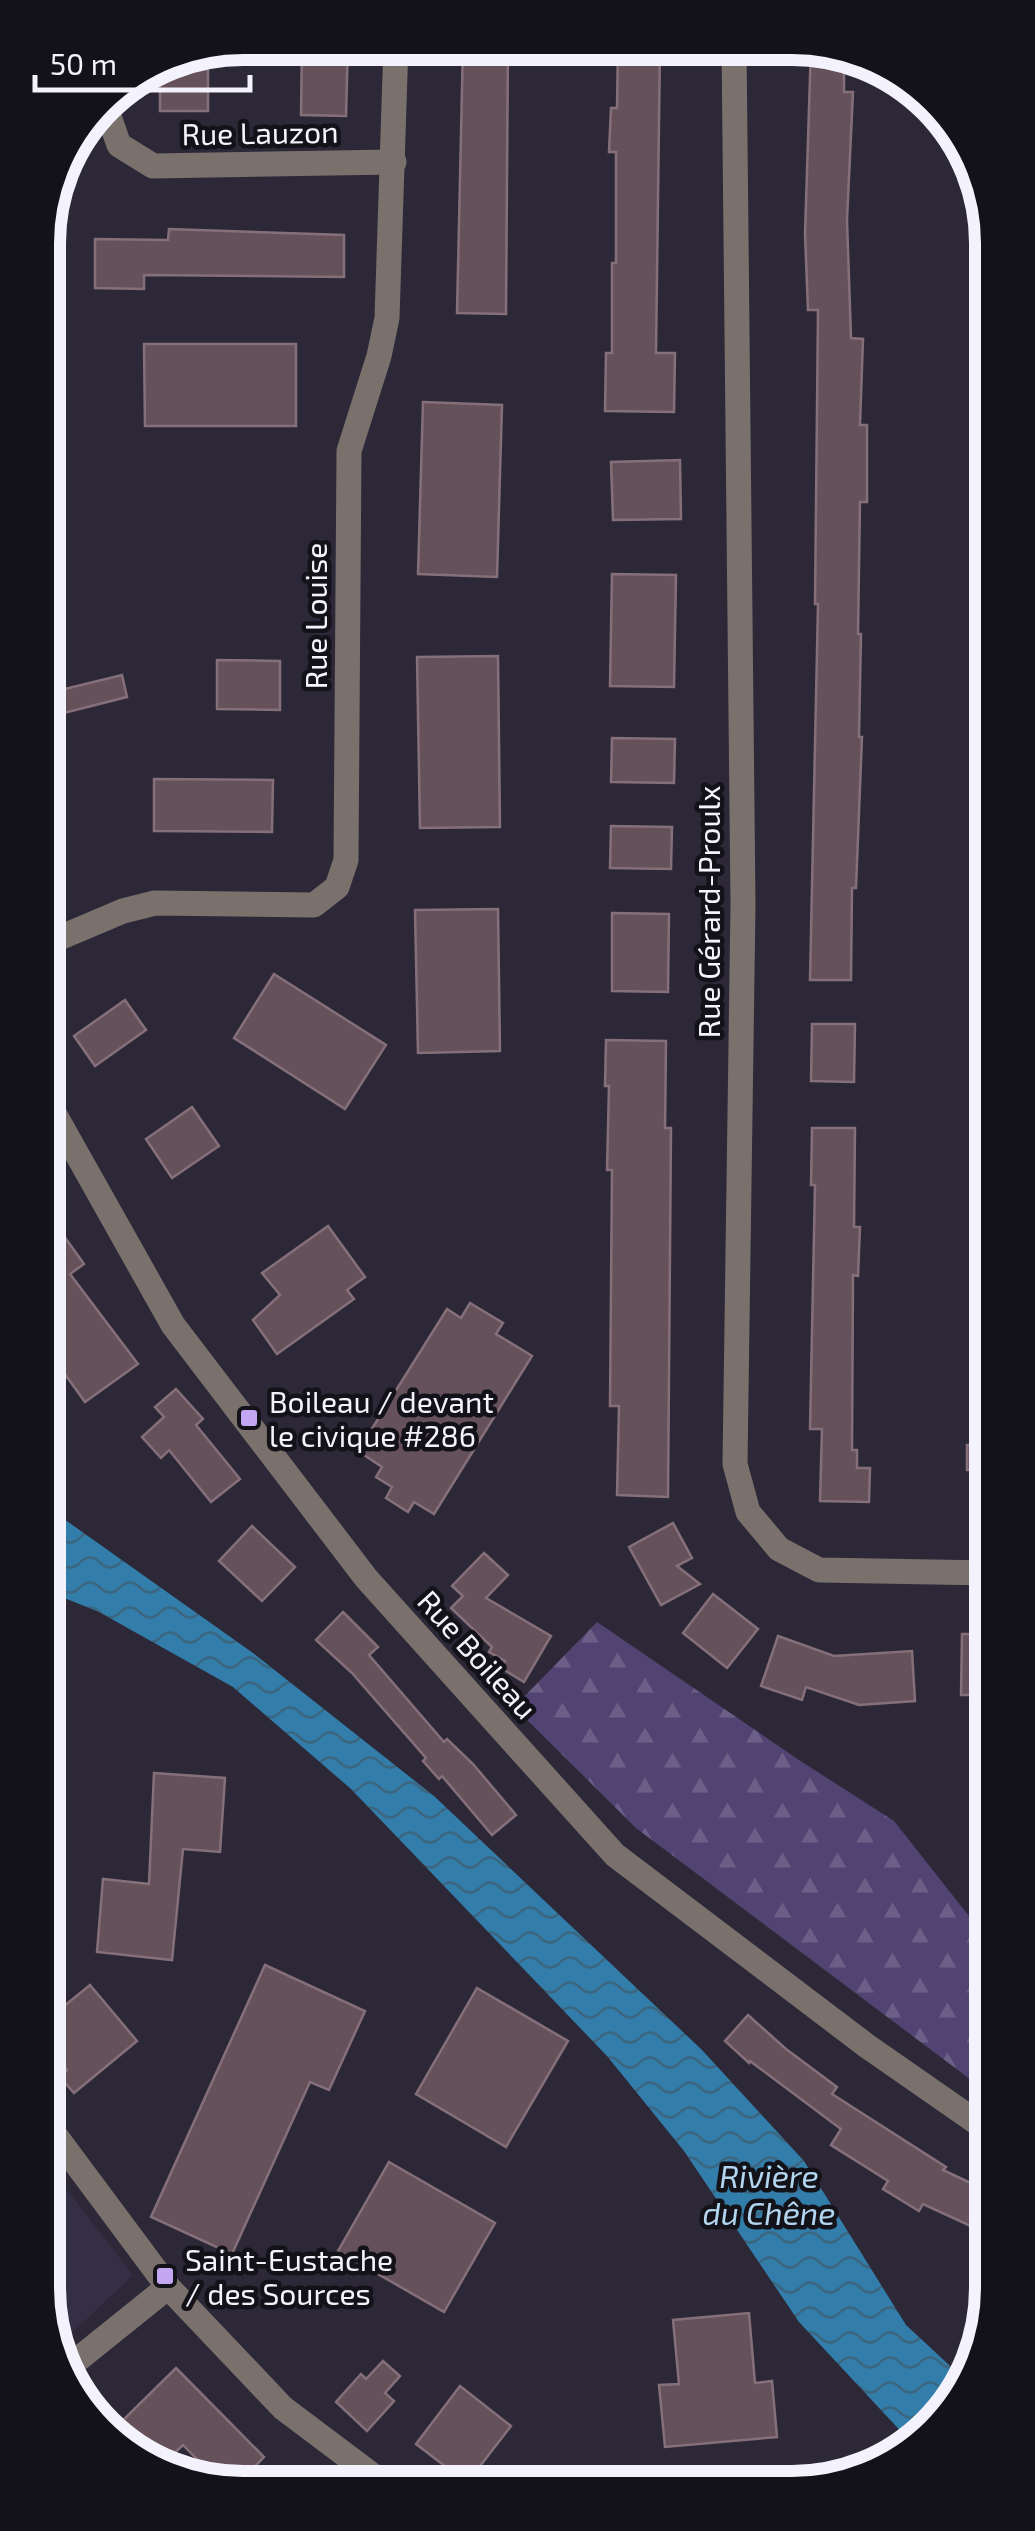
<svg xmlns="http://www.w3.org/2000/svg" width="1035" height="2531" viewBox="0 0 1035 2531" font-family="'Exo 2',sans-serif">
	<defs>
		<pattern id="forest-firs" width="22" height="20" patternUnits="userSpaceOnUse" patternTransform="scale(2.5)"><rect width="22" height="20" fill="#514473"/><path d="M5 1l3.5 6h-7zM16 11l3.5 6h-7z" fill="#6b5f88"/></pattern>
		<pattern id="water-waves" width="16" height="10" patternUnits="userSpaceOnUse" patternTransform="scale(2.5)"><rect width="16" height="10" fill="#327daa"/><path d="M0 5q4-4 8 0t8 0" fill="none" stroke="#3c6680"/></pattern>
	</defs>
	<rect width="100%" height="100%" fill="#2c2838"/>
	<path fill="#342f45" d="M 49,2167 L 133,2275 L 55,2349 L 49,2339 Z"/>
	<path fill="url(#forest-firs)" d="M 597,1622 L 799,1760 L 894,1821 L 991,1944 L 991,2095 L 636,1828 L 514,1707 Z"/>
	<path fill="url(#water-waves)" d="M 47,1507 L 253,1653 L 434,1796 L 702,2050 L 804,2161 L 906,2325 L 963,2378 L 951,2411 L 908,2439 L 799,2322 L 684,2151 L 607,2056 L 351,1789 L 233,1687 L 99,1612 L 47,1591 Z"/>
	<g fill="#65515a" stroke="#85707a" stroke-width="2.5">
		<path d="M 302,43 L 348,43 L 346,116 L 301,115 Z"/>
		<path d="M 463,44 L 508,44 L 506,314 L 457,313 Z"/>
		<path d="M 618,45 L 660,45 L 656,353 L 675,353 L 674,412 L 605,411 L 606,353 L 612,353 L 612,263 L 616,263 L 616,152 L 609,152 L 611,108 L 617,108 Z"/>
		<path d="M 811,46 L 832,46 L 844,53 L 844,92 L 853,92 L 847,220 L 851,338 L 863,339 L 860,425 L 867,425 L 867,502 L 860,502 L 858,634 L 861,634 L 859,737 L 862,737 L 856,888 L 852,888 L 851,980 L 810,980 L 818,604 L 815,604 L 818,310 L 808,310 L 805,234 Z"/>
		<path d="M 160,62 L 208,63 L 208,111 L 160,111 Z"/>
		<path d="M 169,229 L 344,235 L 344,277 L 144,275 L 144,289 L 95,288 L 95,239 L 168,240 Z"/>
		<path d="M 144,344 L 296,344 L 296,426 L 145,426 Z"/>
		<path d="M 423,402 L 502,405 L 497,577 L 418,574 Z"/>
		<path d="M 680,460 L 681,519 L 613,520 L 611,462 Z"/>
		<path d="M 612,574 L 676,575 L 674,687 L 610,686 Z"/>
		<path d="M 498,656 L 500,827 L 420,828 L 417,657 Z"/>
		<path d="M 217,660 L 280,661 L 280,710 L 217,709 Z"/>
		<path d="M 122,675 L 127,697 L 44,718 L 44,694 Z"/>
		<path d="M 612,738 L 675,739 L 674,783 L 611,782 Z"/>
		<path d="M 154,779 L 273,780 L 272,832 L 154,831 Z"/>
		<path d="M 611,826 L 672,827 L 671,869 L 610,868 Z"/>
		<path d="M 498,909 L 500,1051 L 418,1053 L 415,910 Z"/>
		<path d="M 612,913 L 669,914 L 668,992 L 612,991 Z"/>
		<path d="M 274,974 L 386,1045 L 345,1109 L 234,1038 Z"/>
		<path d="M 125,1000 L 146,1030 L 95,1066 L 74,1036 Z"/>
		<path d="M 812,1024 L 855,1024 L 854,1082 L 811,1081 Z"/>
		<path d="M 606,1040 L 666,1041 L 665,1128 L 671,1128 L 668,1497 L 617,1495 L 619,1406 L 610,1406 L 612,1170 L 607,1170 L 609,1086 L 605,1086 Z"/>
		<path d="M 192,1107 L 219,1146 L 172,1178 L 146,1139 Z"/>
		<path d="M 812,1128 L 855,1128 L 854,1227 L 860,1227 L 858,1276 L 853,1275 L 852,1450 L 857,1450 L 857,1468 L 870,1468 L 869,1502 L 820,1501 L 822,1429 L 810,1429 L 815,1185 L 811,1185 Z"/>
		<path d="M 46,1211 L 84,1264 L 70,1274 L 138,1364 L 85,1402 L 46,1348 Z"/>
		<path d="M 328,1226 L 365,1277 L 347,1290 L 354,1299 L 277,1354 L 253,1320 L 280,1295 L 262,1273 Z"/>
		<path d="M 470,1303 L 503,1323 L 496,1334 L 532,1356 L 434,1514 L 414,1502 L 408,1512 L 386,1498 L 392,1487 L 376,1477 L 382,1467 L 358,1451 L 447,1309 L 461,1318 Z"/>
		<path d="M 176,1389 L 203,1419 L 196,1425 L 240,1479 L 211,1502 L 169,1450 L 161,1458 L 142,1437 L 164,1417 L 155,1407 Z"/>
		<rect x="967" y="1445" width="23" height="25"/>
		<path d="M 673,1523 L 692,1558 L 677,1566 L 700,1584 L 661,1605 L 629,1547 Z"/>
		<path d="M 252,1526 L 295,1567 L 262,1601 L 219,1561 Z"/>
		<path d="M 484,1553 L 508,1575 L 486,1598 L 551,1636 L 524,1682 L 501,1668 L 505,1661 L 489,1652 L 492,1647 L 451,1608 L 463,1596 L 452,1586 Z"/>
		<path d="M 713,1594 L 758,1629 L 727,1668 L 683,1633 Z"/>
		<path d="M 343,1612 L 378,1647 L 369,1655 L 444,1742 L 447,1739 L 473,1764 L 516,1815 L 492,1835 L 442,1776 L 439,1779 L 423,1761 L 426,1758 L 352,1673 L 316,1640 Z"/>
		<path d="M 962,1634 L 990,1634 L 990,1695 L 961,1695 Z"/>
		<path d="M 778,1636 L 834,1656 L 912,1651 L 915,1701 L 859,1705 L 806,1687 L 802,1700 L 761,1686 Z"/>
		<path d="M 154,1773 L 225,1778 L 220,1852 L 183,1849 L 172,1960 L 97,1952 L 103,1879 L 149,1884 Z"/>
		<path d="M 265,1965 L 365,2011 L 329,2090 L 310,2082 L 232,2254 L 151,2217 Z"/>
		<path d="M 90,1985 L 137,2041 L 74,2093 L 60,2077 L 67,2070 L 48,2048 L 48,2019 Z"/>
		<path d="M 477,1988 L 568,2041 L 506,2147 L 416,2094 Z"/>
		<path d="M 748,2015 L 786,2049 L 837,2087 L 832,2094 L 946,2167 L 943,2170 L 992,2193 L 992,2220 L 986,2233 L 923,2204 L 919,2211 L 883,2189 L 888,2181 L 831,2145 L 841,2129 L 750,2061 L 749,2063 L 725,2041 Z"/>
		<path d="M 389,2162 L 495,2223 L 444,2312 L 338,2251 Z"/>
		<path d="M 749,2313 L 755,2383 L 772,2381 L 777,2437 L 665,2447 L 659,2385 L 679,2384 L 673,2320 Z"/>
		<path d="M 383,2361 L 400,2376 L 385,2393 L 394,2401 L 367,2431 L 336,2402 L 361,2374 L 366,2379 Z"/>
		<path d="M 176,2368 L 264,2457 L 237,2485 L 222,2485 L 183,2445 L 164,2463 L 121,2440 L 112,2431 Z"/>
		<path d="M 460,2386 L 511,2426 L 467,2483 L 416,2444 Z"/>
	</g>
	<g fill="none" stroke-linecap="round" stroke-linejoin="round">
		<g stroke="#7a716c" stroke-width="25">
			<path d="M 734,46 L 743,904 L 735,1464 L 748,1512 L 779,1549 L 819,1570 L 990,1573"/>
			<path d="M 104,102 L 119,145 L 153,166 L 394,162"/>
			<path d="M 45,944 L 123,911 L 155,903 L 314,905 L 337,887 L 346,860 L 349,451 L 379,356 L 387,318 L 396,44"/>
			<path d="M 46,1099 L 173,1325 L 366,1578 L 615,1855 L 867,2046 L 992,2133"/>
			<path d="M 49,2127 L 168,2287 L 283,2408 L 384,2484"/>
			<path d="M 66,2369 L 168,2287"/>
		</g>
	</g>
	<g fill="#c3a7f2" stroke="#141219" stroke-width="4">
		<rect x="239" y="1408" width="20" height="20" rx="5"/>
		<rect x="155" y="2266" width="20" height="20" rx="5"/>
	</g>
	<g text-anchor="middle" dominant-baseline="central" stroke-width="9" stroke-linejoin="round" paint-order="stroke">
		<g font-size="30" fill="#f4f2fd" stroke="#141219">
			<text transform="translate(260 132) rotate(-1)">Rue Lauzon</text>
			<text transform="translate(315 616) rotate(-90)">Rue Louise</text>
			<text transform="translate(708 912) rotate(-90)">Rue Gérard-Proulx</text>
			<text transform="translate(478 1654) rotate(48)">Rue Boileau</text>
		</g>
		<g font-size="30" fill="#f4f2fd" stroke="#141219" text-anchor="start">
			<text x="269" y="1401">Boileau / devant<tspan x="269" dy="34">le civique #286</tspan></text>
			<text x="185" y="2259">Saint-Eustache<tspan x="185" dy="34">/ des Sources</tspan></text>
		</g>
		<g font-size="32" font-style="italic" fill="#b2d6f0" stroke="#141219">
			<text x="769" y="2175">Rivière<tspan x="769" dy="37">du Chêne</tspan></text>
		</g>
	</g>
	<path d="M0 0H1035V2531H0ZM243 60H792A183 183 0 0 1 975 243V2288A183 183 0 0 1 792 2471H243A183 183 0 0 1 60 2288V243A183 183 0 0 1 243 60Z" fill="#141219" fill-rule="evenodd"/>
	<path fill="none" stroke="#f4f2fd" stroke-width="12" d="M243 60H792A183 183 0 0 1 975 243V2288A183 183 0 0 1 792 2471H243A183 183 0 0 1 60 2288V243A183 183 0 0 1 243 60Z"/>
	<path d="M35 75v15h215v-15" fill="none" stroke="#f4f2fd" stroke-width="5"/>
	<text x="50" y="75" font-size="30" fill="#f4f2fd" stroke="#141219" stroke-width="8" paint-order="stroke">50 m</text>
</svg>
